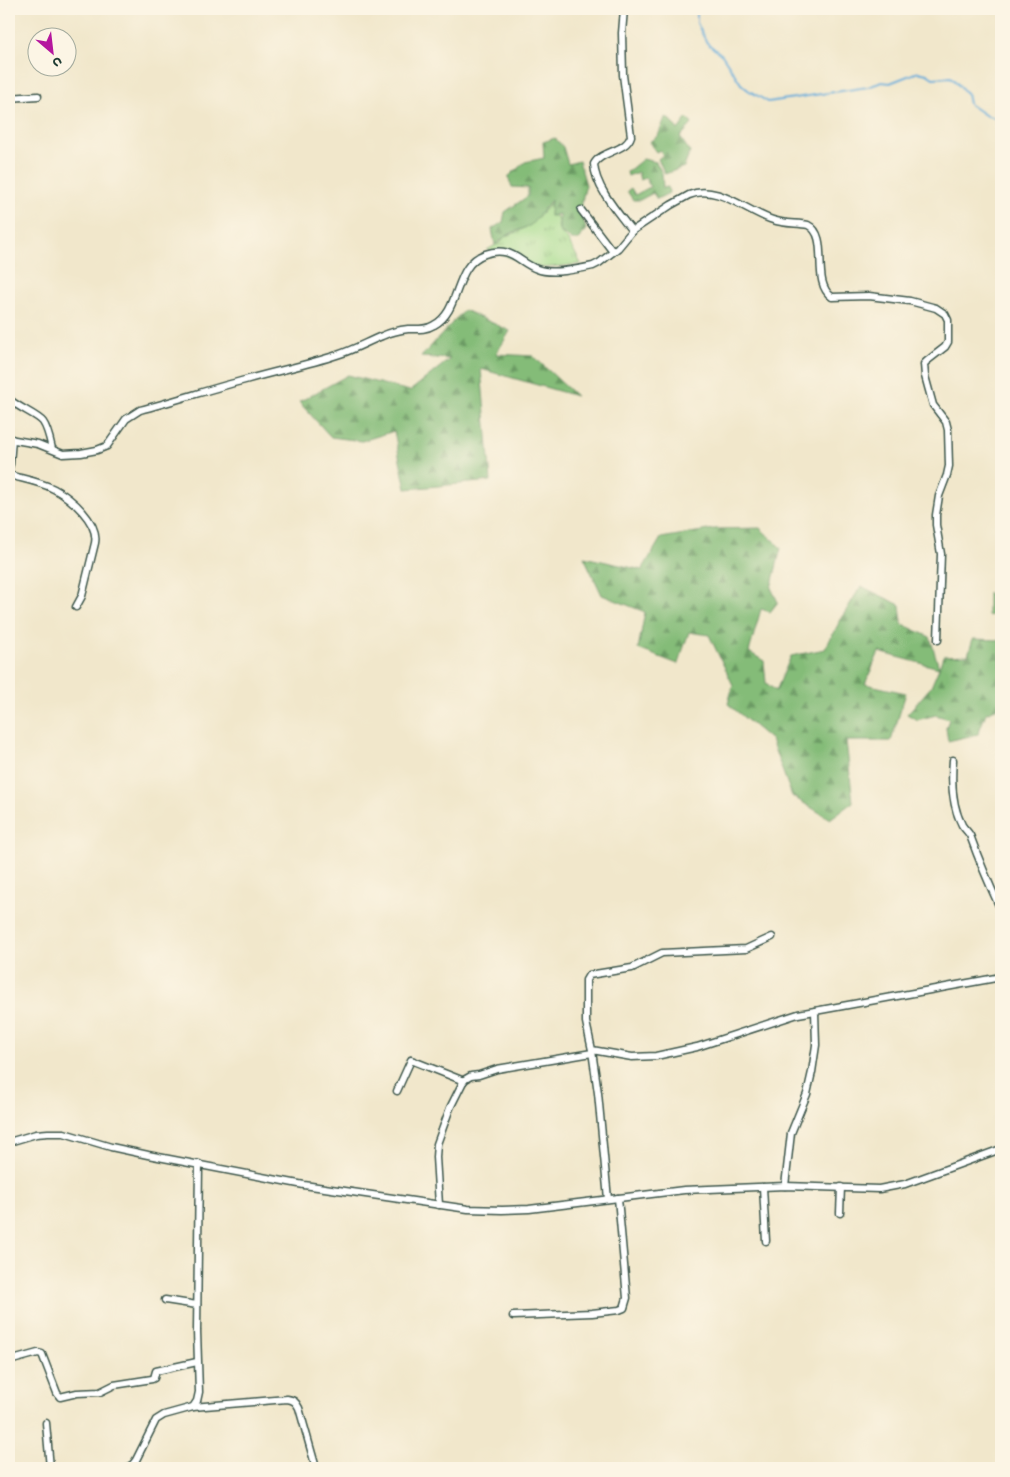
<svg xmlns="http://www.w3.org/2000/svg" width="1010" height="1477" viewBox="0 0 1010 1477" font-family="'Gochi Hand',sans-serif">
	<defs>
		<pattern id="grass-tufts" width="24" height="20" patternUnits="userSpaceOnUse" patternTransform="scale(1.25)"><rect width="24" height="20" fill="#a5dc8d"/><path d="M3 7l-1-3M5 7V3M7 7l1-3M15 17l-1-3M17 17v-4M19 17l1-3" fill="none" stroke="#86b474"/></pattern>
		<pattern id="forest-firs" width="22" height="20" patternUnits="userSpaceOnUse" patternTransform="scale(1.25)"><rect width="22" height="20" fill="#84bc78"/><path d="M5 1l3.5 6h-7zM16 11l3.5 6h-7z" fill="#6b9a63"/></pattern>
	</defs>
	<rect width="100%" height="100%" fill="#fcf5e5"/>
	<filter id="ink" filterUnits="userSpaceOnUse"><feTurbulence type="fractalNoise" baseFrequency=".02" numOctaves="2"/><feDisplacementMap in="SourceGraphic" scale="10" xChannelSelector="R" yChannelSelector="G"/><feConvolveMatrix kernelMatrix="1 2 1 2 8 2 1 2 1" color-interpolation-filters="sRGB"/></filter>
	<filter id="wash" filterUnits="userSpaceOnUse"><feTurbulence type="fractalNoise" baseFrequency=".0096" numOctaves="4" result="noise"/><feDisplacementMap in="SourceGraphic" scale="20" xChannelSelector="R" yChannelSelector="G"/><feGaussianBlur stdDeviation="1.12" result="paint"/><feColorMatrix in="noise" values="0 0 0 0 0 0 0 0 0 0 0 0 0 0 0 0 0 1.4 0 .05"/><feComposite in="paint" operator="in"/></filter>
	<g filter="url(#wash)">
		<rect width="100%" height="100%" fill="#f1e7cb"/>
		<path fill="url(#grass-tufts)" stroke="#628c60" d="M 551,202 L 550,216 L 557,216 L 559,231 L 568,240 L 581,264 L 541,268 L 487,250 L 501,242 L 504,236 C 526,232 537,218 551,202 Z"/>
		<g fill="url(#forest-firs)" stroke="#527c56">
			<path d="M 665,118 L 671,120 L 678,130 L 687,118 L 692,124 L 680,137 L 690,152 L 684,167 L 665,174 L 658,159 L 663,155 L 660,150 L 656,152 L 649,142 L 658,136 Z"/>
			<path d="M 555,138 L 563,147 L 568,164 L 579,161 L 586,185 L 583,196 L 581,210 L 586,229 L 579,240 L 572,240 L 559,231 L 559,214 L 550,216 L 551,200 L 531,225 L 507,235 L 495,245 L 492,229 L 503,222 L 505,212 L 528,196 L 528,188 L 512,187 L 508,177 L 525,162 L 544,158 L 543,142 Z"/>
			<path d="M 643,159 L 656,162 L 662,173 L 663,188 L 668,187 L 669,193 L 657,199 L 653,193 L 640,200 L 633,200 L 627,191 L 631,188 L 635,195 L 650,187 L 646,178 L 640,180 L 638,172 L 628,176 L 627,172 Z"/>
			<path d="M 464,310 L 510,331 L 496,354 L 533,356 L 576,396 L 481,369 L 491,481 L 406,489 L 394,431 L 362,441 L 331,437 L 299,402 L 348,375 L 410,391 L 450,359 L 421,357 Z"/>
			<path d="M 760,528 L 781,548 L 771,588 L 778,602 L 770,612 L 761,609 L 749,652 L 764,661 L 766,683 L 776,691 L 791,656 L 825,649 L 841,619 L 861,586 L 900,605 L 902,624 L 930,637 L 939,668 L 943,656 L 968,655 L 973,639 L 1001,640 L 1001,707 L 986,713 L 978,734 L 948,741 L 946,728 L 949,719 L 936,715 L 917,720 L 907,714 L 931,687 L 939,668 L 879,652 L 865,684 L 906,693 L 891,741 L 846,741 L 853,802 L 830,819 L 792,796 L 771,740 L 728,704 L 733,685 L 709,635 L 689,632 L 678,664 L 638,649 L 645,612 L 602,595 L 584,557 L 642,570 L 661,538 L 714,529 Z"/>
			<path d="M 988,593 L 1001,598 L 1001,613 L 988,616 Z"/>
		</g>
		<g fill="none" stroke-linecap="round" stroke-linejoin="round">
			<path stroke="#62acda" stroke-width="2" d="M 697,9 L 697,23 L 707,43 L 722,55 L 741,84 L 748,90 L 768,102 L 868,87 L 882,82 L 890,83 L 918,72 L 927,74 L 933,78 L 951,77 L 967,94 L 969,104 L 985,115 L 1001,120"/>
		</g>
	</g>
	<g filter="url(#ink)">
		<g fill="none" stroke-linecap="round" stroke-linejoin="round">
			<g stroke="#3e564b" stroke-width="9">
				<g id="street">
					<path d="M 624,9 L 622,33 L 623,75 L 631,136 C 626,152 602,150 594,164 C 595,187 618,213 632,231"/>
					<path d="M 9,98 L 38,96"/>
					<path d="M 581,210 L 613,252"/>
					<path d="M 9,399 C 17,407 38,415 43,422 C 48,429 50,440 52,449"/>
					<path d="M 9,439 L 38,444 L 63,454 L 81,453 L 97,450 L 107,446 L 126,419 L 140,410 C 175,401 210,389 245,380 C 276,371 307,365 337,355 C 353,350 367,342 382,336 C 391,332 399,330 408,329 C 417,329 426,330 434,325 C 462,310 453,265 485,254 C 511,245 518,262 537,269 C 552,275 579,269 593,266 L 599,263 L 618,248 L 632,231 L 671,205 L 689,195 C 717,183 747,212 773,220 C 784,224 796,223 808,225 C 831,236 810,282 832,297 L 869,296 L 910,301 L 936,308 L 945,314 L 948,320 L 948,342 L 945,347 L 927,361 L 924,364 L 925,376 L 933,405 L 946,422 L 948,430 L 949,466 L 947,475 L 939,496 L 936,515 L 936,525 L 941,554 L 938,640"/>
					<path d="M 9,467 L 10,464 L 12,439"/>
					<path d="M 9,475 C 23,479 41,482 54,489 C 71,498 99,522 95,543 L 82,596 L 76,607"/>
					<path d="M 953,760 C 951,782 952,806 962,825 C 965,830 970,833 971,838 C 980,863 990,886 1001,910"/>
					<path d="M 772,937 L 746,949 L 662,953 L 632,968 L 589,975 L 586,980 L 586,1022 L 592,1050 L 632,1057 L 656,1056 L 697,1047 L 798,1014 L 815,1011"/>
					<path d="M 592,1051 L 598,1093 L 608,1199"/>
					<path d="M 397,1091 L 411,1060 L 464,1081"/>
					<path d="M 9,1142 L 36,1134 L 48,1133 L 64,1133 L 111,1147 L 148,1155 L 304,1185 L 468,1209 L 502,1210 L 529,1209 L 684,1190 L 785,1186 L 879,1189 L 905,1184 L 1001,1149"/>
					<path d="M 785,1186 L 791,1133 L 807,1094 L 812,1072 L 816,1045 L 815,1011 L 1001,977"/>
					<path d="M 763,1187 L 766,1241"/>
					<path d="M 439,1205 L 436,1157 L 437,1144 L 450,1108 L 464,1080 L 471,1076 L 479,1075 L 497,1069 L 592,1053"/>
					<path d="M 840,1213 L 841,1187"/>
					<path d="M 165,1300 L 197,1305"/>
					<path d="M 513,1316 L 592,1313 L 619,1310 L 624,1308 L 627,1298 L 618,1198"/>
					<path d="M 9,1361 L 38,1353 L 42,1354 L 57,1393 L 60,1397 L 77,1393 L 100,1392 L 114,1385 L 152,1379 L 154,1378 L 156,1371 L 197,1362"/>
					<path d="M 193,1407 L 287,1399 C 294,1400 296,1402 299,1408 L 316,1468"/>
					<path d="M 46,1423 L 50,1468"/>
					<path d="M 127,1468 L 133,1464 L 136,1460 L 156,1420 L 164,1415 L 193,1407 L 197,1401 L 199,1392 L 197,1331 L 199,1164"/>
				</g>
			</g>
			<use href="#street" stroke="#fff" stroke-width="6"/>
		</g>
	</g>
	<rect width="1010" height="1477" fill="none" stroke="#fcf5e5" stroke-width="30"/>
	<g transform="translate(52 52) rotate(152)"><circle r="24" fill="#fcf5e5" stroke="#a4ab9e"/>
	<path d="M0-4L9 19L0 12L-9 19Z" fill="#b5179e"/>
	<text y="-8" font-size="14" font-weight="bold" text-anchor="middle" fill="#1f3d34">U</text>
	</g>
</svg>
